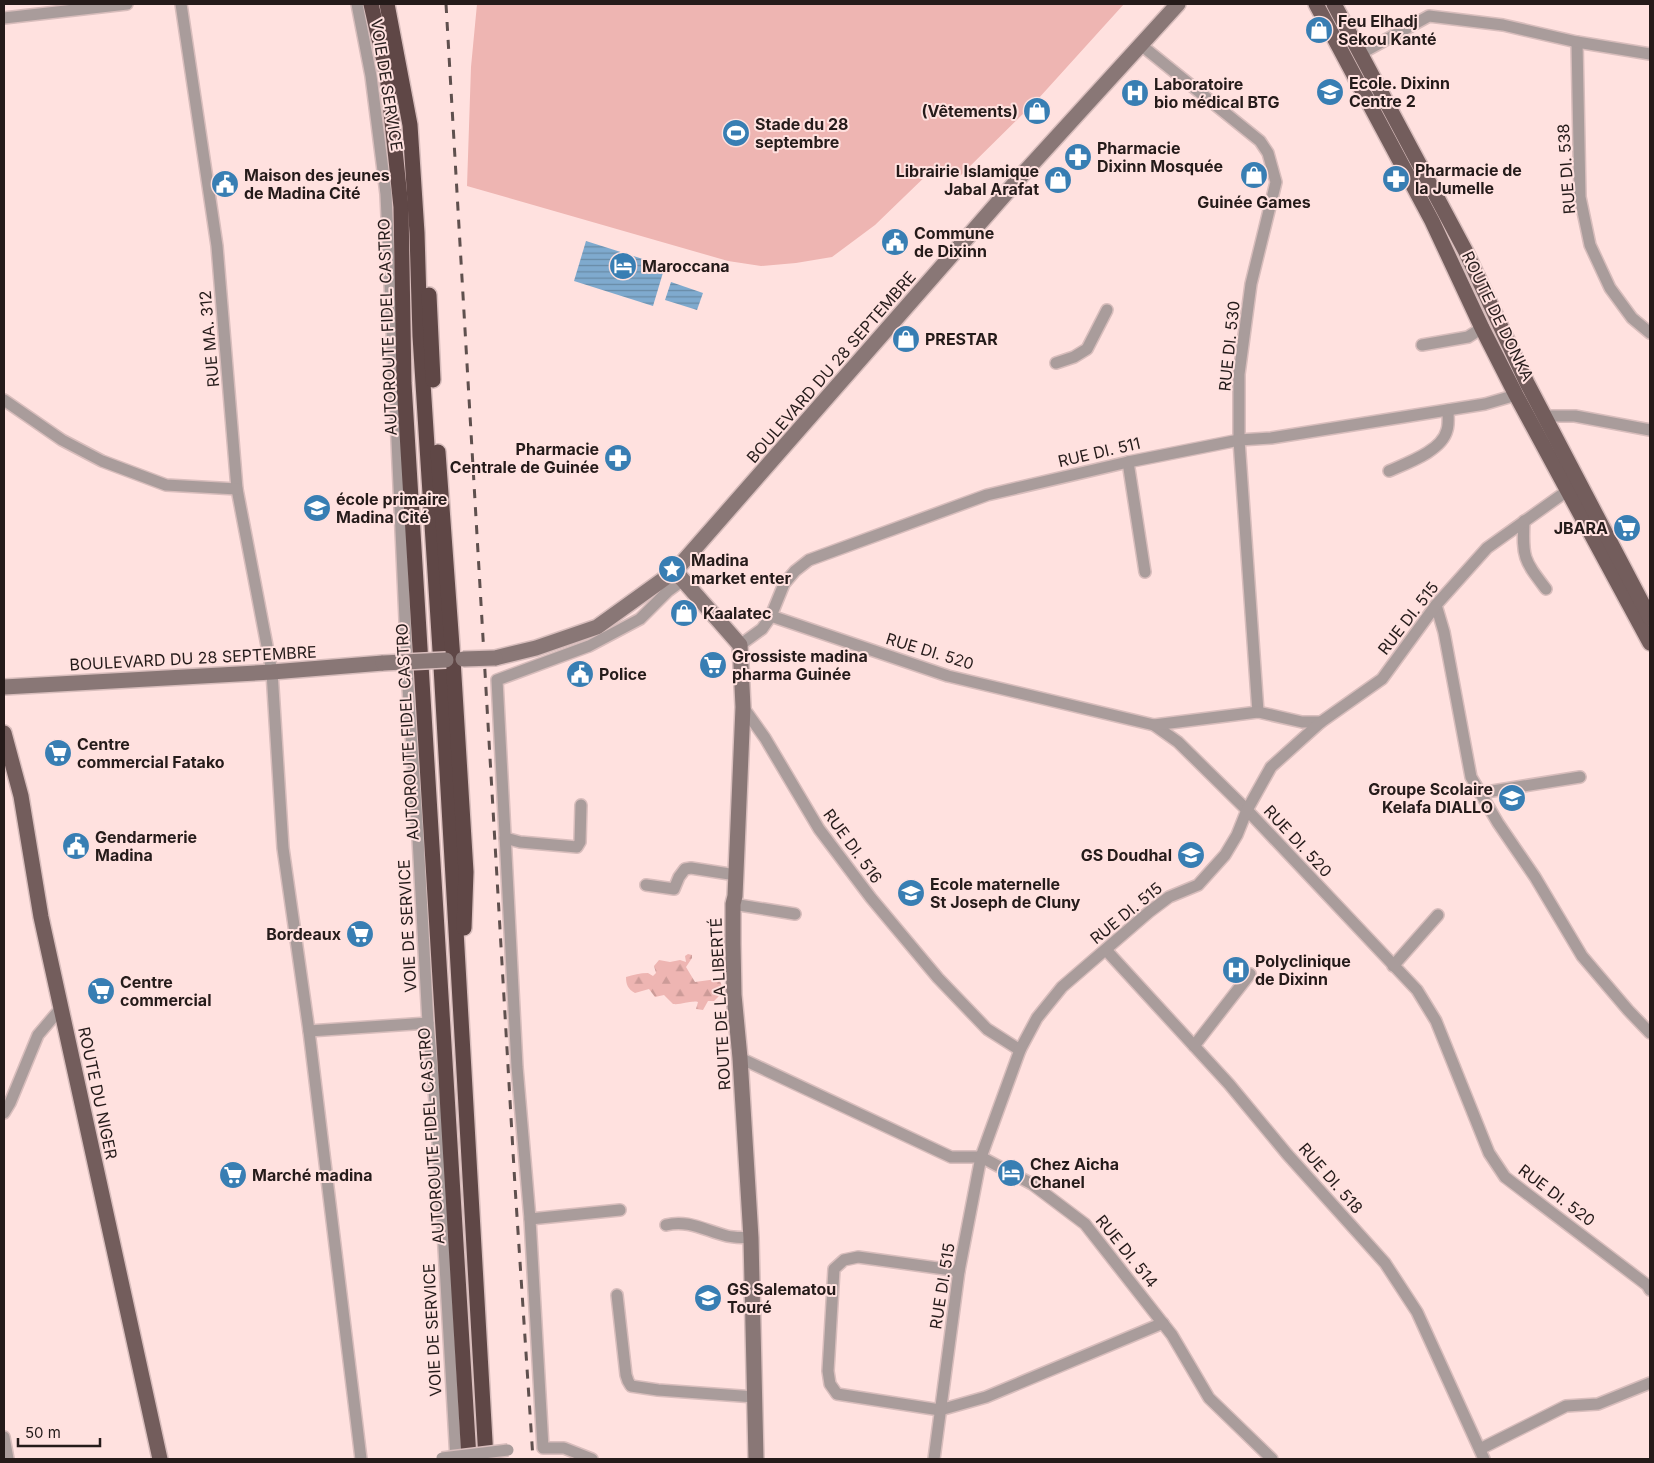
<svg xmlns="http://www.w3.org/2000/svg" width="1654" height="1463" viewBox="0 0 1654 1463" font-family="Inter,sans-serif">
	<defs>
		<pattern id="forest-firs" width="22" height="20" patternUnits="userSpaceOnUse" patternTransform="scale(1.25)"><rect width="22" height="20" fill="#eeb5b2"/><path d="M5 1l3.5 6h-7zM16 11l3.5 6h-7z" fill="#cc9b98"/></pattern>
		<pattern id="water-rules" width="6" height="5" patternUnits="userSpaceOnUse" patternTransform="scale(1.25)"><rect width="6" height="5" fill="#7faace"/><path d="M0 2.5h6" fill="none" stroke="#688aa6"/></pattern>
	</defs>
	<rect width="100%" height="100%" fill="#ffe1df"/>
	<path fill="url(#forest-firs)" d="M 688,954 L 692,955 L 692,958 L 686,967 L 695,982 L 717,979 L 720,981 L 723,989 L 719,996 L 714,1001 L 708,1001 L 703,1010 L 696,1009 L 698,1002 C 691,1000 682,1005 673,1004 L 664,995 L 655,997 L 649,989 L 635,993 C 628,989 626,985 626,977 C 633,975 640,973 648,973 L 653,976 L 656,973 L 654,966 L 659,960 L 670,962 L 680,960 L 686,962 L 685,956 Z"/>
	<path fill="#eeb5b2" d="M 477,4 L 1124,4 L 1038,99 L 957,179 L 939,167 L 934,168 L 875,225 L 832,257 L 796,263 L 761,266 L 728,261 L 467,186 L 471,67 Z"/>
	<g fill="url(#water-rules)">
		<path d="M 586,241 L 665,266 L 653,306 L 574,281 Z"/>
		<path d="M 671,282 L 703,293 L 697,310 L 665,300 Z"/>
	</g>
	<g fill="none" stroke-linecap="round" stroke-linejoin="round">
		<g stroke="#d8bdbc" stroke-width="14">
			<g id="street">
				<path d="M 181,4 L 217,246 L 237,489 L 272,672 L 283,848 L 309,1031 L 361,1459"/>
				<path d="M 357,4 L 371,76 L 386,194 L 408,687 L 418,838 L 428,1023 L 437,1124 L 456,1459"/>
				<path d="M 4,18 L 127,4"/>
				<path d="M 1577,42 L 1580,197 L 1590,245 L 1610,288 L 1632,318 L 1650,333"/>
				<path d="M 1141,45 L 1260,141 L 1268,153 L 1276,182 L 1251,284 L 1239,374 L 1239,440 L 1258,712"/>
				<path d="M 1360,54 L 1429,16 L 1503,25 L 1577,42 L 1650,54"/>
				<path d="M 1422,345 L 1468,337 L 1482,328"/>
				<path d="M 1056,363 L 1074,357 L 1087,349 L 1107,310"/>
				<path d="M 4,400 L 62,440 L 102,461 L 166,485 L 237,489"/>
				<path d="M 1544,416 L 1575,416 L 1650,430"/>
				<path d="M 1128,462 L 1145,572"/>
				<path d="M 1389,471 C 1407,463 1442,451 1447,430 C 1449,424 1448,416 1448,410"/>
				<path d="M 1524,521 C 1522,558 1524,560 1546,589"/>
				<path d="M 1436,605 L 1444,632 L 1471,777 L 1498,823 L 1535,877 L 1582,956 L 1628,1010 L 1650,1033"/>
				<path d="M 771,616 L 948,676 L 1154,725 L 1178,742 L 1247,810 L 1417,990 L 1436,1021 L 1489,1153 L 1505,1177 L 1647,1285 L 1650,1290"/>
				<path d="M 740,645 L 762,629 L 771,616 L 784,584 L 795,571 L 809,560 L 987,495 L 1128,462 L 1239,440 L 1271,438 L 1485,404 L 1516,395"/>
				<path d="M 743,707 L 765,738 L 819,829 L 871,898 L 938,978 L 987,1029 L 1020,1050"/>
				<path d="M 1154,725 L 1258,712 L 1302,722 L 1321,722"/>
				<path d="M 1480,793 L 1580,777"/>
				<path d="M 505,838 L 520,842 L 577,847 L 580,842 L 581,805"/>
				<path d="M 646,885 L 674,889 L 679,877 L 685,869 L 691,868 L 736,875"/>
				<path d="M 733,904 L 795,914"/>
				<path d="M 1106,950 L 1229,1084 L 1287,1154 L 1385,1263 L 1417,1312 L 1484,1459"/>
				<path d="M 1393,966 L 1438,915"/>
				<path d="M 309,1031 L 428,1023"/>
				<path d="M 1194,1046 L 1250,974"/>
				<path d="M 740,1058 L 951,1157 L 981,1157 L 1032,1184 L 1085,1224 L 1172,1335 L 1209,1398 L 1272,1459"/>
				<path d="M 4,1113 L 10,1103 L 38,1035 L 61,1008"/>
				<path d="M 530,1219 L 620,1210"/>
				<path d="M 666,1225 C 688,1219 706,1231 727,1236 C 735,1238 743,1237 751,1238"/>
				<path d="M 959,1271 L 858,1257 L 844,1260 L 834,1269 L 828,1371 L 830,1384 L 837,1394 L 940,1410 L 986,1397 L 1163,1323"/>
				<path d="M 617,1295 L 626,1375 L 628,1381 L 631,1386 L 658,1390 L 755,1397"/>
				<path d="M 4,1437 L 8,1459"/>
				<path d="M 1480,1449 L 1566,1406 L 1598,1404 L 1650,1383"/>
				<path d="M 592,1459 L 564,1448 L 543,1448 L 530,1219 L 517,1067 L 497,680 L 589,646 L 640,619 L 668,591 L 683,580"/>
				<path d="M 934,1459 L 959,1271 L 981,1157 L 1020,1050 L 1037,1018 L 1062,987 L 1149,912 L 1169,897 L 1198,885 L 1225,855 L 1237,835 L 1247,810 L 1271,767 L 1321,722 L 1382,679 L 1436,605 L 1487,548 L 1567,491"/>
			</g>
		</g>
		<g stroke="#d8bdbc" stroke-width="18">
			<g id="secondary">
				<path d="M 675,571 L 740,645 L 743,707 L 735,896 L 733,904 L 733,944 L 734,995 L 740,1058 L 751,1238 L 756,1459"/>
				<path d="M 495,658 L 536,648 L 597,627 L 675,571 L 1022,175 L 1178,4"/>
				<path d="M 4,687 L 272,672 L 383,663"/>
			</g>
		</g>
		<g stroke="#d8bdbc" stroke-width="18">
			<g id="primary">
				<path d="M 1316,4 L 1432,221 L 1482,328 L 1516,395 L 1650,643"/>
				<path d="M 1334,4 L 1466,252 L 1527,383 L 1650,618"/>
				<path d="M 4,733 L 21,796 L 41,917 L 160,1459"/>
			</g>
		</g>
		<g stroke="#d8bdbc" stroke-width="18">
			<g id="highway">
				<path d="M 371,4 L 387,74 L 401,207 L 404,383 L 469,1459"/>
				<path d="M 387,4 L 410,125 L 417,233 L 420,336 L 441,666 L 486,1459"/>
				<path d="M 429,295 L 433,380"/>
				<path d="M 438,452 L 453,660 L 466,872 L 464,928"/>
			</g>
		</g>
		<use href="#street" stroke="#a99c9b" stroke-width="11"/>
		<use href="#secondary" stroke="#897776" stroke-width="15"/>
		<use href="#primary" stroke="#735d5c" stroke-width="15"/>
		<use href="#highway" stroke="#5f4746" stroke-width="15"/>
		<path stroke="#5f504e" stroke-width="3" stroke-dasharray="9 9" stroke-linecap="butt" d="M 446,4 L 515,1186 L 533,1459"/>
		<g stroke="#d8bdbc" stroke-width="14" stroke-linecap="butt">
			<path id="street-bridge" d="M 442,1458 L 508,1450"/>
		</g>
		<g stroke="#d8bdbc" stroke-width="18" stroke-linecap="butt">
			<g id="secondary-bridge">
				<path d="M 463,659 L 495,658"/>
				<path d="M 383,663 L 446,660"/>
			</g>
		</g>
		<use href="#street-bridge" stroke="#a99c9b" stroke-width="11"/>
		<use href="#secondary-bridge" stroke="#897776" stroke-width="15"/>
	</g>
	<defs>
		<g id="shop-disc" transform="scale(1.4375)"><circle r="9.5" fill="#387eb3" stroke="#ffe1df"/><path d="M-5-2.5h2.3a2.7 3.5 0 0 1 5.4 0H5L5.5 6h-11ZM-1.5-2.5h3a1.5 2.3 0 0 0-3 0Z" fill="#fff"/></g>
		<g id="school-disc" transform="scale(1.4375)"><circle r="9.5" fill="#387eb3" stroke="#ffe1df"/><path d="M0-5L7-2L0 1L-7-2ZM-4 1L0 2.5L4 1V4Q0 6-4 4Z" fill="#fff"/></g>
		<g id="hospital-disc" transform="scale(1.4375)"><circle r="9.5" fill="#387eb3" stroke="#ffe1df"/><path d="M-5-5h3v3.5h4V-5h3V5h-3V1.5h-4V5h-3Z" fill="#fff"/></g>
		<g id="stadium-disc" transform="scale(1.4375)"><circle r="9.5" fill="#387eb3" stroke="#ffe1df"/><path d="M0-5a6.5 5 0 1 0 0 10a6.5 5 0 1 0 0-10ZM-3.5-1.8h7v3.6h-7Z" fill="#fff"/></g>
		<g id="pharmacy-disc" transform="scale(1.4375)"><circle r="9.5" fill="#387eb3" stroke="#ffe1df"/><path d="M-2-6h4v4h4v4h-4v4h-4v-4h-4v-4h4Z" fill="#fff"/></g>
		<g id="civic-disc" transform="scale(1.4375)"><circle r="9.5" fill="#387eb3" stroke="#ffe1df"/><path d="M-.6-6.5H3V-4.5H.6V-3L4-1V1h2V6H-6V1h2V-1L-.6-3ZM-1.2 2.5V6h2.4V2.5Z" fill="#fff"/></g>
		<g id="hotel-disc" transform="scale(1.4375)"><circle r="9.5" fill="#387eb3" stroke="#ffe1df"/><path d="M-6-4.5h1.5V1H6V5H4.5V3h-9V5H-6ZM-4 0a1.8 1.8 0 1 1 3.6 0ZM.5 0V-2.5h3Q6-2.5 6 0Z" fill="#fff"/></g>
		<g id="supermarket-disc" transform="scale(1.4375)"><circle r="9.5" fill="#387eb3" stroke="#ffe1df"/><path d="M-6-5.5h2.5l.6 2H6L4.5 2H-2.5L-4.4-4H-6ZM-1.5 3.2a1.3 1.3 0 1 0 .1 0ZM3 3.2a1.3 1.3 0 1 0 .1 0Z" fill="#fff"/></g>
		<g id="sight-disc" transform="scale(1.4375)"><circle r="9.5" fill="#387eb3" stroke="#ffe1df"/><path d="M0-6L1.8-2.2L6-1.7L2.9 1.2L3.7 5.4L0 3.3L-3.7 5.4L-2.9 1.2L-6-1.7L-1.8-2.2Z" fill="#fff"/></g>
	</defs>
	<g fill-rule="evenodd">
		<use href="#shop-disc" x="1319" y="30"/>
		<use href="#school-disc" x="1330" y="92"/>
		<use href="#hospital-disc" x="1135" y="93"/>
		<use href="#shop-disc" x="1037" y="111"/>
		<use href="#stadium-disc" x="736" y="133"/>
		<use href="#pharmacy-disc" x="1078" y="157"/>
		<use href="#shop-disc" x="1254" y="175"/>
		<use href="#pharmacy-disc" x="1396" y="179"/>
		<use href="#shop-disc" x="1058" y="180"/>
		<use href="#civic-disc" x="225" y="184"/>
		<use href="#civic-disc" x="895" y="242"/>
		<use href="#hotel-disc" x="623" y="266"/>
		<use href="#shop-disc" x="906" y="339"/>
		<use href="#pharmacy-disc" x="618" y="458"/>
		<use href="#school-disc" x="317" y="508"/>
		<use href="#supermarket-disc" x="1627" y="528"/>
		<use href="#sight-disc" x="672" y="569"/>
		<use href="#shop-disc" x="684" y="613"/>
		<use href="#supermarket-disc" x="713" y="665"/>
		<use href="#civic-disc" x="580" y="674"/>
		<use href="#supermarket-disc" x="58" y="753"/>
		<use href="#school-disc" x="1512" y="798"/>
		<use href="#civic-disc" x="76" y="846"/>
		<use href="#school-disc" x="1191" y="855"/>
		<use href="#school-disc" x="911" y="893"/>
		<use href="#supermarket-disc" x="360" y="934"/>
		<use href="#hospital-disc" x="1236" y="970"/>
		<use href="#supermarket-disc" x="101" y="991"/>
		<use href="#hotel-disc" x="1011" y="1173"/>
		<use href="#supermarket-disc" x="233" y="1175"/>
		<use href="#school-disc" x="708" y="1298"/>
	</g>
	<g text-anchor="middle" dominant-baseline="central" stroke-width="4" stroke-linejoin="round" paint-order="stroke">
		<g font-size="16" font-weight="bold" fill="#251b1a" stroke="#ffe1df" text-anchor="start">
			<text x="1338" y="21">Feu Elhadj<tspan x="1338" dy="18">Sekou Kanté</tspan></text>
			<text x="1349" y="83">Ecole. Dixinn<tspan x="1349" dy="18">Centre 2</tspan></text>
			<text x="1154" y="84">Laboratoire<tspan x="1154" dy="18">bio médical BTG</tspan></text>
			<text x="1018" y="111" text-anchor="end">(Vêtements)</text>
			<text x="755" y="124">Stade du 28<tspan x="755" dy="18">septembre</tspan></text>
			<text x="1097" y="148">Pharmacie<tspan x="1097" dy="18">Dixinn Mosquée</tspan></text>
			<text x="1415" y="170">Pharmacie de<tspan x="1415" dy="18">la Jumelle</tspan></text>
			<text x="1039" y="171" text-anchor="end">Librairie Islamique<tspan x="1039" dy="18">Jabal Arafat</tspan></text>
			<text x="244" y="175">Maison des jeunes<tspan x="244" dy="18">de Madina Cité</tspan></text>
			<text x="1254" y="202" text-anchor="middle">Guinée Games</text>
			<text x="914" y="233">Commune<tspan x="914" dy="18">de Dixinn</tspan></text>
			<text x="642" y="266">Maroccana</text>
			<text x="925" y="339">PRESTAR</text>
			<text x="599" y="449" text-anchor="end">Pharmacie<tspan x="599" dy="18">Centrale de Guinée</tspan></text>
			<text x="336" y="499">école primaire<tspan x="336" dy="18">Madina Cité</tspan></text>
			<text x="1608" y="528" text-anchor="end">JBARA</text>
			<text x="691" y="560">Madina<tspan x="691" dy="18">market enter</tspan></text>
			<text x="703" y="613">Kaalatec</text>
			<text x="732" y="656">Grossiste madina<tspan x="732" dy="18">pharma Guinée</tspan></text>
			<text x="599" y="674">Police</text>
			<text x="77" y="744">Centre<tspan x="77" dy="18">commercial Fatako</tspan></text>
			<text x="1493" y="789" text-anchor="end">Groupe Scolaire<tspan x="1493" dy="18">Kelafa DIALLO</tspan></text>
			<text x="95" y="837">Gendarmerie<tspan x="95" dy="18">Madina</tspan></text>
			<text x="1172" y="855" text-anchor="end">GS Doudhal</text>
			<text x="930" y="884">Ecole maternelle<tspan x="930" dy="18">St Joseph de Cluny</tspan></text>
			<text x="341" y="934" text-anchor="end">Bordeaux</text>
			<text x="1255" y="961">Polyclinique<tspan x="1255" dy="18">de Dixinn</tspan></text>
			<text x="120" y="982">Centre<tspan x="120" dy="18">commercial</tspan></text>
			<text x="1030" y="1164">Chez Aicha<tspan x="1030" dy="18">Chanel</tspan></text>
			<text x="252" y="1175">Marché madina</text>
			<text x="727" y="1289">GS Salematou<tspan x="727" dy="18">Touré</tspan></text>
		</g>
		<g font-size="16" fill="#251b1a" stroke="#ffe1df">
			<text transform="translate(387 85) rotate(81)">VOIE DE SERVICE</text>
			<text transform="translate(1566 169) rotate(-94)">RUE DI. 538</text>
			<text transform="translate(1498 316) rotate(64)">ROUTE DE DONKA</text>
			<text transform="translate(387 327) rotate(-92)">AUTOROUTE FIDEL CASTRO</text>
			<text transform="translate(209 339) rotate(-95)">RUE MA. 312</text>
			<text transform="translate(1229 346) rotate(-84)">RUE DI. 530</text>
			<text transform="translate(831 367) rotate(-49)">BOULEVARD DU 28 SEPTEMBRE</text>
			<text transform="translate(1099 452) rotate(-13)">RUE DI. 511</text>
			<text transform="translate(1408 618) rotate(-52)">RUE DI. 515</text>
			<text transform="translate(930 651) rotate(17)">RUE DI. 520</text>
			<text transform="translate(193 658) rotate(-3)">BOULEVARD DU 28 SEPTEMBRE</text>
			<text transform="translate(407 732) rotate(-93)">AUTOROUTE FIDEL CASTRO</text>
			<text transform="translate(1298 841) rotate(47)">RUE DI. 520</text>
			<text transform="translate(853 846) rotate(54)">RUE DI. 516</text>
			<text transform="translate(1126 913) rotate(-39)">RUE DI. 515</text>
			<text transform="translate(407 926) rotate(-93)">VOIE DE SERVICE</text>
			<text transform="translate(720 1004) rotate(-93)">ROUTE DE LA LIBERTÉ</text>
			<text transform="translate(98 1093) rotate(78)">ROUTE DU NIGER</text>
			<text transform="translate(431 1136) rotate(-94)">AUTOROUTE FIDEL CASTRO</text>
			<text transform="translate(1331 1178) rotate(49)">RUE DI. 518</text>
			<text transform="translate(1557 1195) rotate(37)">RUE DI. 520</text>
			<text transform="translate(1127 1251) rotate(51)">RUE DI. 514</text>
			<text transform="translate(942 1286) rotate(-81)">RUE DI. 515</text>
			<text transform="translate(432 1330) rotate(-93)">VOIE DE SERVICE</text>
		</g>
	</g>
	<rect width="1654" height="1463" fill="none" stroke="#251b1a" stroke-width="10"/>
	<path d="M18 1438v8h82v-8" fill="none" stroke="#251b1a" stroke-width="2.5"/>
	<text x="25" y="1438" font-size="15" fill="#251b1a" stroke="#ffe1df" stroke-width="4" paint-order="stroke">50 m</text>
</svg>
